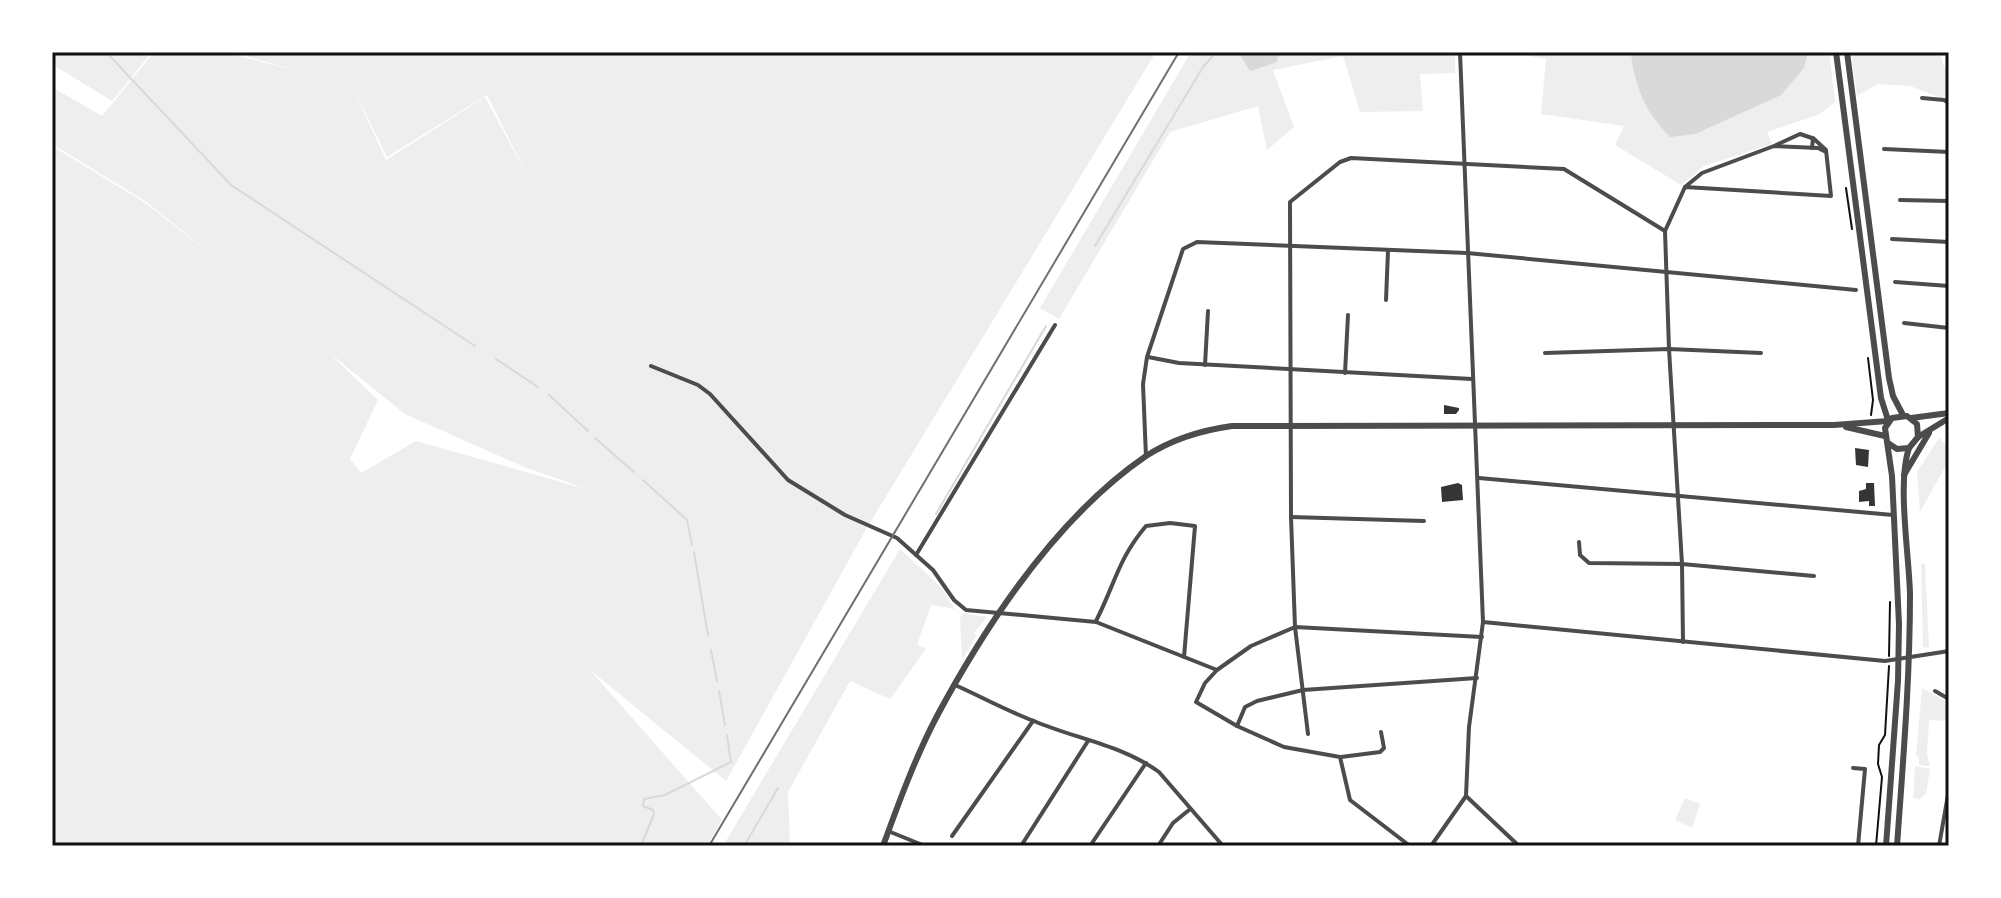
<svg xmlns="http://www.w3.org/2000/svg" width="2001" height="898" viewBox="0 0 2001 898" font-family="Figtree,sans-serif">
	<rect width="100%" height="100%" fill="#fff"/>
	<g fill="#eee" fill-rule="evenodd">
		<path d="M 52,52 L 152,52 L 112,101 L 52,64 Z"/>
		<path d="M 154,52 L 224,52 L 305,73 L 231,52 L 1156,52 L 865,531 L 726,781 L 590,670 L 722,820 L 707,846 L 52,846 L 52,146 L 144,202 L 222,263 L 145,201 L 52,144 L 52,87 L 102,116 ZM 351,84 L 387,157 L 487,95 L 528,177 L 485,97 L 386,160 ZM 328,352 L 405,414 L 522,466 L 586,489 L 416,441 L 361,473 L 350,459 L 378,400 Z"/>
		<path d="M 1191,52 L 1455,52 L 1455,73 L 1420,74 L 1423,111 L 1360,112 L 1343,56 L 1273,70 L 1294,127 L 1267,150 L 1258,106 L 1170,132 L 1059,319 L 1040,308 Z"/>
		<path d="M 1510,52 L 1829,52 L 1835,102 L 1820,114 L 1767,132 L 1772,144 L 1704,166 L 1681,185 L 1615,145 L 1624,126 L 1541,114 L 1546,59 Z"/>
		<path d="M 1851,52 L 1939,52 L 1949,78 L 1949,101 L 1910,86 L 1878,84 L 1857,96 Z"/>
		<path d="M 1939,438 L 1949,448 L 1949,460 L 1920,512 L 1917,472 Z"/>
		<path d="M 900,549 L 940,586 L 955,609 L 931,605 L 917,645 L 926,649 L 890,699 L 850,681 L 788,792 L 790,846 L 723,846 Z"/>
		<path d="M 1921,563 L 1925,564 L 1929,648 L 1923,647 Z"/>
		<path d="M 963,613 L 987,617 L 974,633 L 977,635 L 962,660 L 960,618 Z"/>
		<path d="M 1922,688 L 1949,703 L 1949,721 L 1929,720 L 1927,753 L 1930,766 L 1919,765 L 1919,757 L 1916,756 Z"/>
		<path d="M 1915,766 L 1930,769 L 1926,794 L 1920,799 L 1913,798 Z"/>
		<path d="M 1685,798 L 1700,804 L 1692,828 L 1675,820 Z"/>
	</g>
	<g fill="#d9d9d9">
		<path d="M 1238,52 L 1279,52 L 1277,62 L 1250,71 Z"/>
		<path d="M 1631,52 L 1808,52 L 1804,68 L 1781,95 L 1695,134 L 1670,137 C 1646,114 1634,85 1631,52 Z"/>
	</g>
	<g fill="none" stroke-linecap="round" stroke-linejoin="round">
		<g stroke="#d9d9d9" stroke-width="2">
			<path d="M 106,52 L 231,185 L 475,346"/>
			<path d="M 1095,246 L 1203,67 L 1216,52"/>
			<path d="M 496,359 L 538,387"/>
			<path d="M 549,395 L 588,431"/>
			<path d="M 595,438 L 634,472"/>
			<path d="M 643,480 L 687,520 L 692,545"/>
			<path d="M 936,514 L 1046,326"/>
			<path d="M 694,552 L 708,635"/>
			<path d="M 711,650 L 717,681"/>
			<path d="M 719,691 L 725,725"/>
			<path d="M 641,846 L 654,814 L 653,810 L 643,806 L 644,799 L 665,795 L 731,762 L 727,735"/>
			<path d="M 744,846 L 778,788"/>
		</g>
	</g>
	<g fill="#353535">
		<path d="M 1444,405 L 1459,408 L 1459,410 L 1456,414 L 1444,414 Z"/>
		<path d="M 1855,448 L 1869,450 L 1868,467 L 1856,465 Z"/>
		<path d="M 1458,483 L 1462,485 L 1463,500 L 1442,502 L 1441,487 Z"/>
		<path d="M 1866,483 L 1874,483 L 1875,506 L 1869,506 L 1869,501 L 1859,502 L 1859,491 L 1866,489 Z"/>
	</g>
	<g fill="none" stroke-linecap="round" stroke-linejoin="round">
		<g stroke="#111" stroke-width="2">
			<path d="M 1846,188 L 1852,229"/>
			<path d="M 1868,358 L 1873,400 L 1871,415"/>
			<path d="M 1889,656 L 1890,602"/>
			<path d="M 1876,846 L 1882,777 L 1878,764 L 1879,745 L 1885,735 L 1889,666"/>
		</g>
		<g stroke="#4c4c4c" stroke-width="4">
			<path d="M 1922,98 L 1944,100 L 1949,103"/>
			<path d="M 1776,145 L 1800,134 L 1812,138"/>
			<path d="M 1884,149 L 1949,152"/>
			<path d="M 1685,187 L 1702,173 L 1774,146 L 1818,148 L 1824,151"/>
			<path d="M 1900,200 L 1949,201"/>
			<path d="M 1665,231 L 1685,187 L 1831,196 L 1826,150 L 1813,138 L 1812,148"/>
			<path d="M 1892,239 L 1949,242"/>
			<path d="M 1895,282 L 1949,286"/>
			<path d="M 1386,300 L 1388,251"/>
			<path d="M 1904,323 L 1949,328"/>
			<path d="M 1545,353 L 1669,349 L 1761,353"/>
			<path d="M 1148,357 L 1179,363 L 1472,379"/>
			<path d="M 1205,365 L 1208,311"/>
			<path d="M 651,366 L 698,385 L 710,394 L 788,480 L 845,515 L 897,538 L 933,570 L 954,600 L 966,610 L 1096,622 L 1217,670 L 1251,646 L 1295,627 L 1482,637"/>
			<path d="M 1345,373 L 1348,315"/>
			<path d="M 1146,457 L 1143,384 L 1147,357 L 1183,249 L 1197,242 L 1467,253 L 1856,290"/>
			<path d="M 1479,478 L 1893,515"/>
			<path d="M 1291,517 L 1424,521"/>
			<path d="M 1579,542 L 1580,555 L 1589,563 L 1682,564 L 1814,576"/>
			<path d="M 916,555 L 1055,325"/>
			<path d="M 1096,621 C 1115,584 1118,559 1146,526 L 1170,523 L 1195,526 L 1184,657"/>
			<path d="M 1483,622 L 1885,661 L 1949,651"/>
			<path d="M 1217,670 L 1205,683 L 1196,702 L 1237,726 L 1284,747 L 1340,757 L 1350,800 L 1410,846"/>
			<path d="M 955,685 C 982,697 1007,711 1034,721 C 1076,739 1122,745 1159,772 L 1223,846"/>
			<path d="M 1935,691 L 1949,699"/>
			<path d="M 1237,726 L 1245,707 L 1257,701 L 1303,690 L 1477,678"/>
			<path d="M 1308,734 L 1295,627 L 1291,517 L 1290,202 L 1340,162 L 1351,158 L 1564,169 L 1665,231 L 1669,349 L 1682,564 L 1683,642"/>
			<path d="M 1341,757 L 1380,752 L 1384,748 L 1381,732"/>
			<path d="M 1853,768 L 1865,769 L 1858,846"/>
			<path d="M 1466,796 L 1519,846"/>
			<path d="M 888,831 L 925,846"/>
			<path d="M 952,836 L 1033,721"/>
			<path d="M 1897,845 L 1926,846"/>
			<path d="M 1021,846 L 1088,741"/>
			<path d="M 1090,846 L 1146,763"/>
			<path d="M 1158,846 L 1173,823 L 1189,810"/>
			<path d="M 1431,846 L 1466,796 L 1469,727 L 1483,622 L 1460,52"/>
			<path d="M 1939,846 L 1949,789"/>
		</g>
		<g stroke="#4c4c4c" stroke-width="6">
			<path d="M 1836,52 L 1881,398 L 1888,420"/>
			<path d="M 1847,52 L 1889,378 L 1893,396 L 1903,415"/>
			<path d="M 1911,418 L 1949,413"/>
			<path d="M 1846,427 L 1885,436"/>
			<path d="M 1888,443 L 1897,449 L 1909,448 L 1918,437 L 1949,418"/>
			<path d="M 1904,475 L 1929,433"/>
			<path d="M 883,846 C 899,802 915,758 937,716 C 987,623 1057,517 1146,456 C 1171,440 1203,430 1232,426 L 1834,425 L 1888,421"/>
			<path d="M 1886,846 L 1898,681 L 1899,624 L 1892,476 L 1885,428 L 1892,418 L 1907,416 L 1917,424 L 1918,437"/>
			<path d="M 1897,846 C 1903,762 1910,679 1910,594 C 1909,554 1897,483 1909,448"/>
		</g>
		<path stroke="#707070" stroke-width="2" d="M 709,846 L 1179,52"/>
	</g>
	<rect width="2001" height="898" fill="none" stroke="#ffffff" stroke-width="108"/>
	<rect x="54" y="54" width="1893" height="790" fill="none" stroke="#111" stroke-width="3"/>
</svg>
